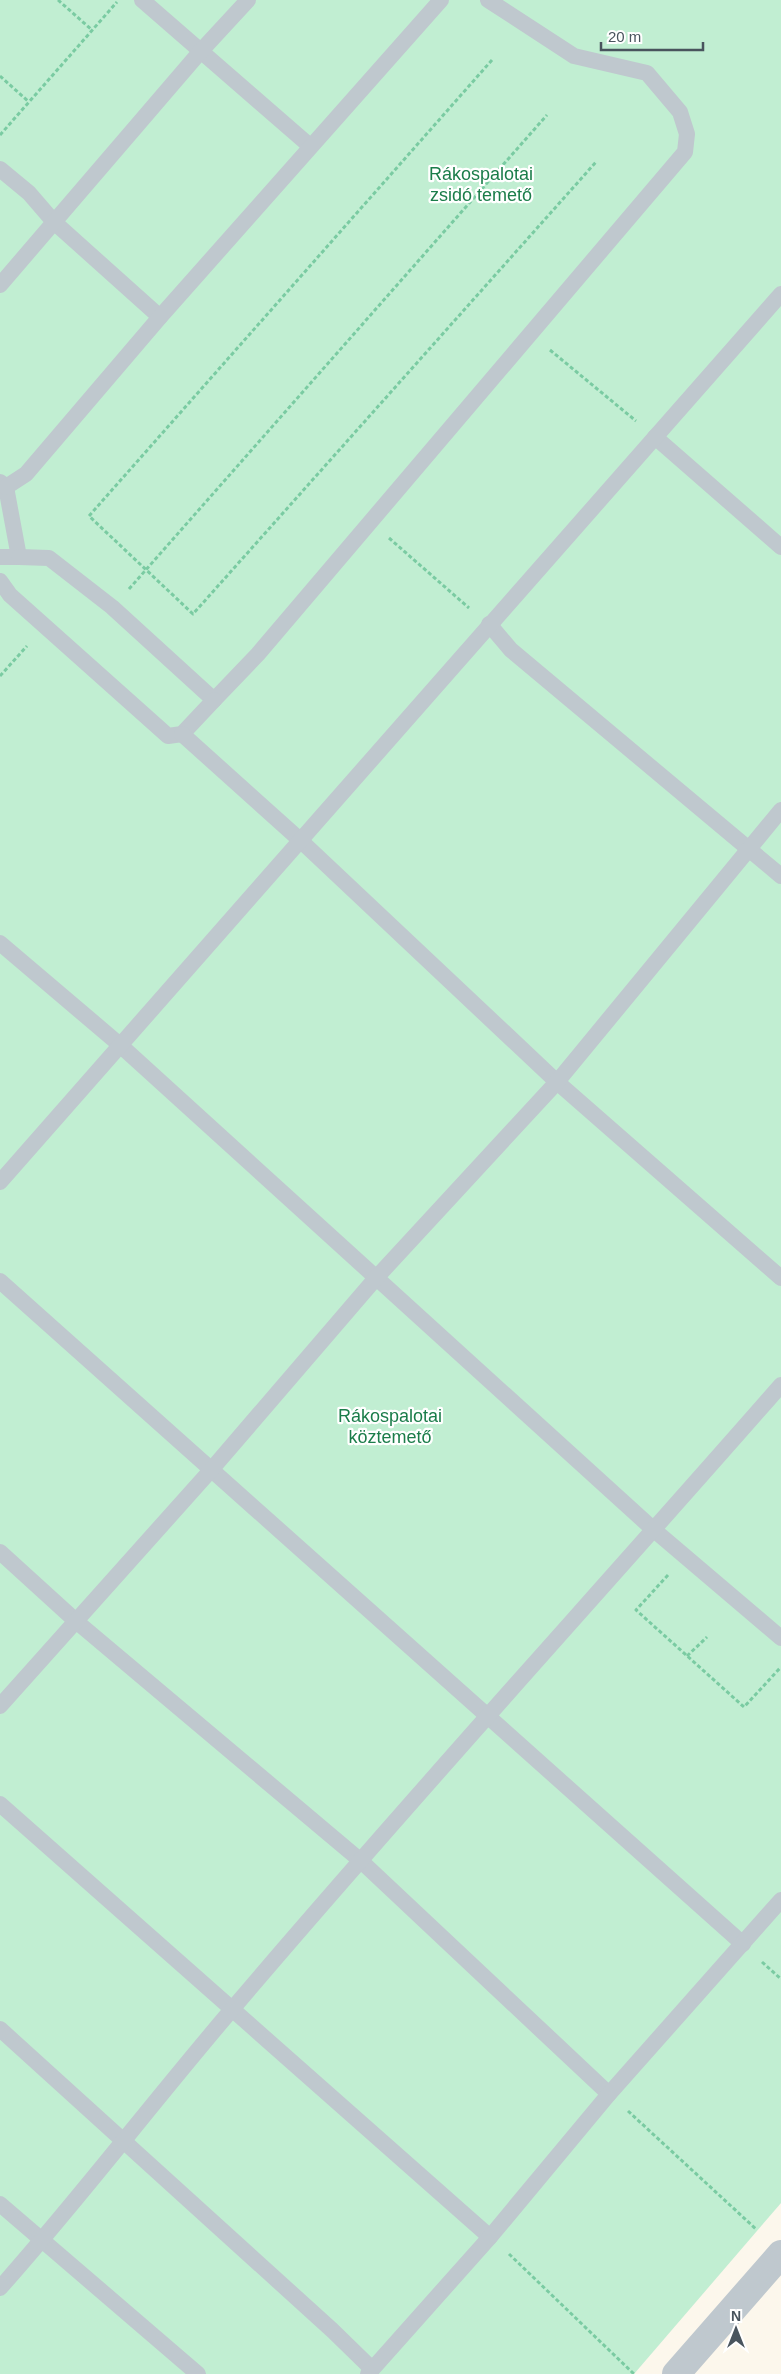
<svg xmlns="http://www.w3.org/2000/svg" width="781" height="2374" viewBox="0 0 781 2374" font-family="Arial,sans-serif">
	<rect width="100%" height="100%" fill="#f3f1f1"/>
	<path fill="#fcf7ec" d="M 781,2203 L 781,2374 L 634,2374 L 757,2230 Z"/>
	<path fill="#c1eed2" d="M 0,0 L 781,0 L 781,2203 L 634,2374 L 0,2374 Z"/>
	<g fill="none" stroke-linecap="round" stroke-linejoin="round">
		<g stroke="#7acba2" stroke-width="3" stroke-dasharray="4 2.5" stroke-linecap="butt">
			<path d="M 58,0 L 92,30"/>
			<path d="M 492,60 L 89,516 L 193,614 L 596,162"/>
			<path d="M 0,76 L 29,102"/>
			<path d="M 0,135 L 117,2"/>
			<path d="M 550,350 L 636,421"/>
			<path d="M 389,538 L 469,608"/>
			<path d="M 129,589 L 547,115"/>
			<path d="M 0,676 L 27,646"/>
			<path d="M 668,1575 L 636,1610 L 744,1707 L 781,1667"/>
			<path d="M 687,1656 L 707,1637"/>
			<path d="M 762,1962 L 781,1979"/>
			<path d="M 628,2111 L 757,2230"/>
			<path d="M 509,2254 L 634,2374"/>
		</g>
		<g stroke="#bfc8ce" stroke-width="16">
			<path d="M 142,0 L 310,146"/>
			<path d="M 0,169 L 29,193 L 54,222 L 160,317"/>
			<path d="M 0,285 L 200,52 L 248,0"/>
			<path d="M 655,437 L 781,547"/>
			<path d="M 0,482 L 6,487 L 19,557 L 0,557"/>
			<path d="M 6,487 L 26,474 L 160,317 L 441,0"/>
			<path d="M 19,557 L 49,558 L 112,607 L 214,700 L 258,654 L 685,152 L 687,134 L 680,112 L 647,73 L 574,56 L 488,0"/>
			<path d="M 0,581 L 10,595 L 168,736 L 182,734 L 214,700"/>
			<path d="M 489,624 L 511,650 L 781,876"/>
			<path d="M 182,734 L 300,840 L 557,1082 L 781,1278"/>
			<path d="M 0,943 L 120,1045 L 654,1530 L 781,1638"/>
			<path d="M 0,1182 L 781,294"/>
			<path d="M 0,1281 L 743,1944"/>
			<path d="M 0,1552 L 77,1622 L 361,1861 L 609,2094"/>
			<path d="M 0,1706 L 211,1470 L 376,1278 L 557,1082 L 781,810"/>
			<path d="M 0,1804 L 490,2237"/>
			<path d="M 0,2029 L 332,2330 L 372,2369"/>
			<path d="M 0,2204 L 198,2374"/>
			<path d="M 0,2288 C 81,2197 155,2099 234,2007 C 413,1796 599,1593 781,1385"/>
			<path d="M 368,2374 L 490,2237 L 609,2094 L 781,1900"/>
		</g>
		<path stroke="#bfc8ce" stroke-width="28" d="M 676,2374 L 781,2254"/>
	</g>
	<g text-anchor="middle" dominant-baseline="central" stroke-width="4.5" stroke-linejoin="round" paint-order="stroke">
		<g font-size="18" fill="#1b7d4a" stroke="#fff">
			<text x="481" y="174">Rákospalotai<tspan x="481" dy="21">zsidó temető</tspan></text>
			<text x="390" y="1416">Rákospalotai<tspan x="390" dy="21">köztemető</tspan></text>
		</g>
	</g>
	<g transform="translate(736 2329)" stroke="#ffffff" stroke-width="4" paint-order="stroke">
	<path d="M0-4L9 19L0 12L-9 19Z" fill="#49545d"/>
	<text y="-8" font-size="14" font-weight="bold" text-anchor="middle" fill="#49545d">N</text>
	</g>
	<path d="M601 42v8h102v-8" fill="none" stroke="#49545d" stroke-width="2.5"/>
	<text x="608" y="42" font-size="15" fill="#49545d" stroke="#ffffff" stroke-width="4" paint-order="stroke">20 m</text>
</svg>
